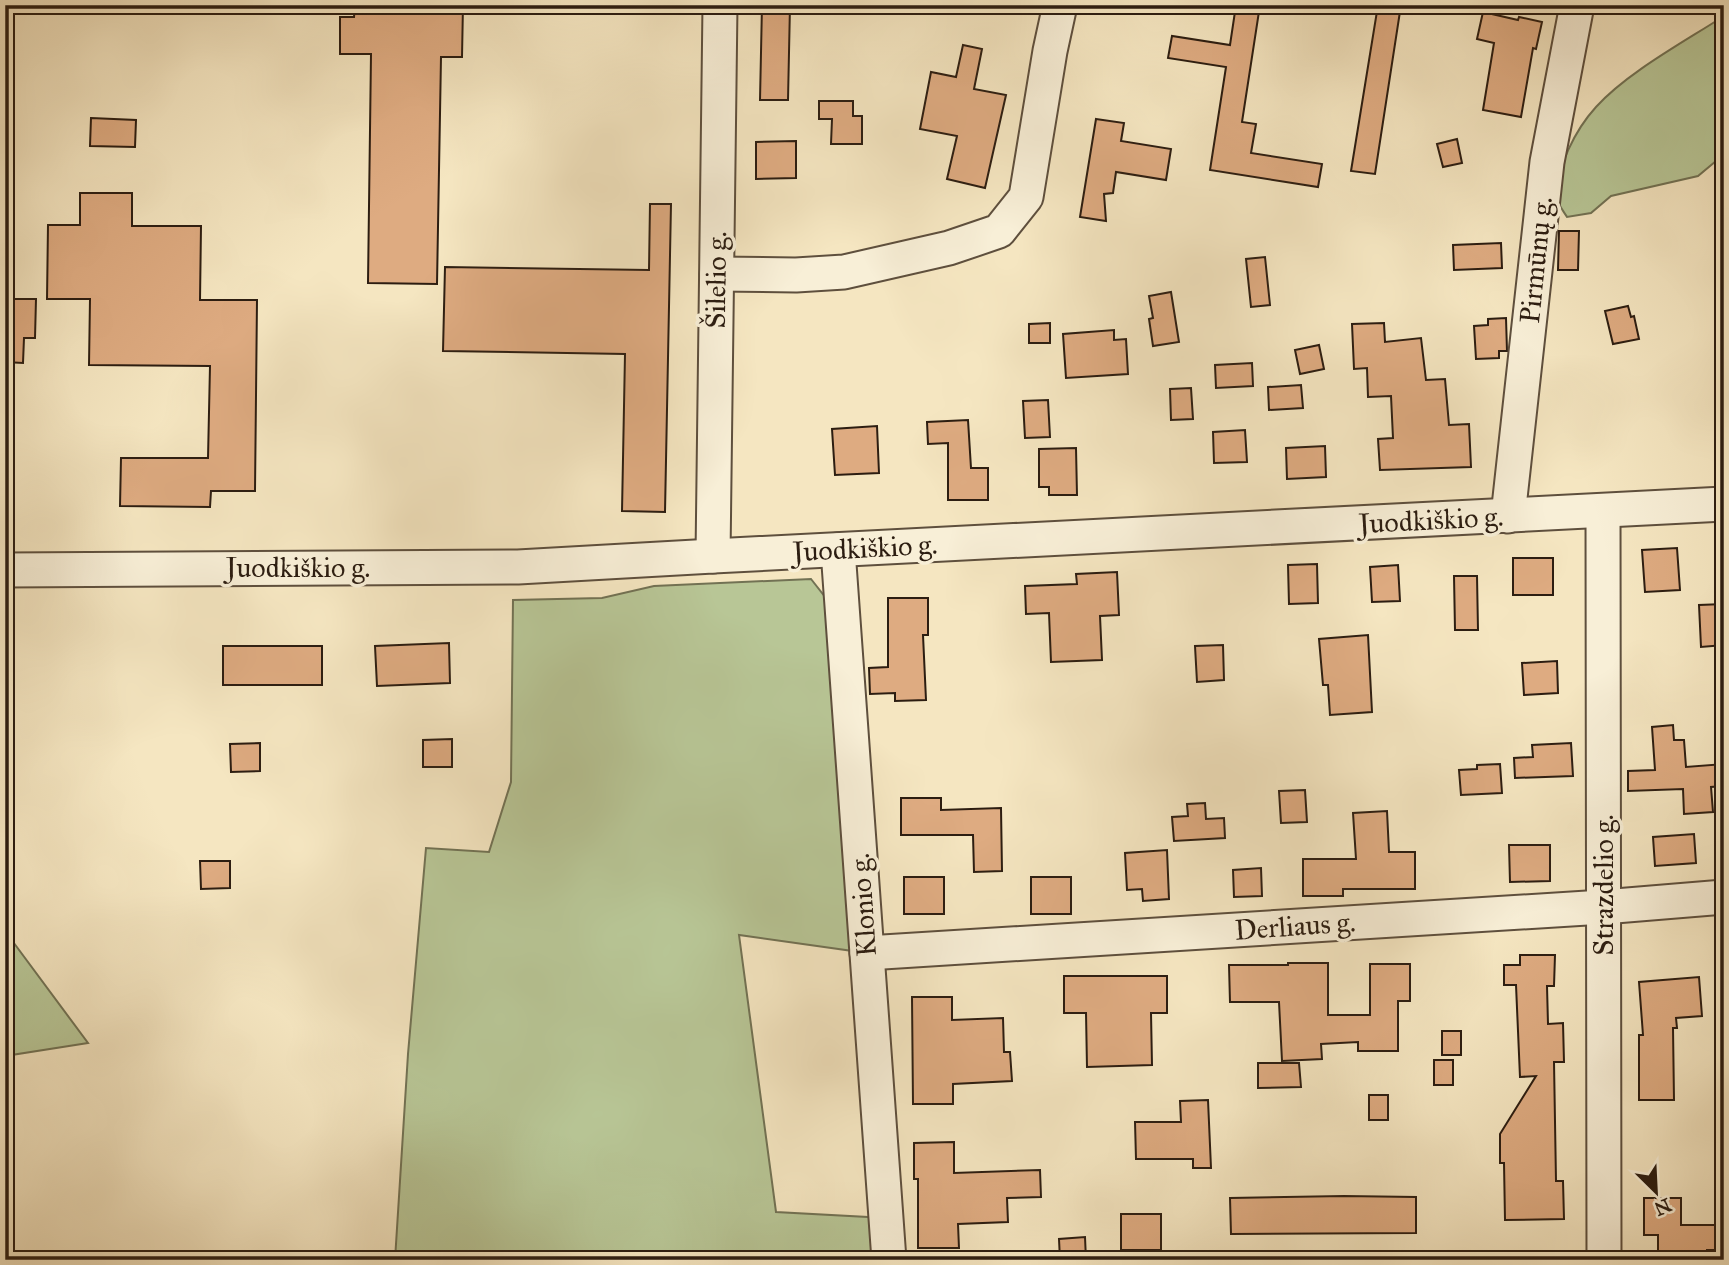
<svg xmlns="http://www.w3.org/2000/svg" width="1729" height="1265" viewBox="0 0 1729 1265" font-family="'IM FELL Great Primer',serif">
	<rect width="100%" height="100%" fill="#f5e6c1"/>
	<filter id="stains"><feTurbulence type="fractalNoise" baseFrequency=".00286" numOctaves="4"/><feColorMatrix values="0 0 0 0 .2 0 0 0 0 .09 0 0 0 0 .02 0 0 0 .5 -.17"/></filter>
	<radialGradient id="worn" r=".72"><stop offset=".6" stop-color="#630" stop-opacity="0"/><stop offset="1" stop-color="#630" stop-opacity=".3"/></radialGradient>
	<g fill="#b8c696" stroke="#727254" stroke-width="2">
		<path d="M 1724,16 L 1724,136 L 1717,148 L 1716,161 L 1698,176 L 1611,196 L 1591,213 L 1567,217 C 1564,212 1558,205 1558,199 C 1555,168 1576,129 1596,107 C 1628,72 1684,42 1724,16 Z"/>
		<path d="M 811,579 L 829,602 L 867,953 L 739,935 L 776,1212 L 886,1218 L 889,1260 L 395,1260 L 408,1054 L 426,848 L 489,852 L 511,782 L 513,600 L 602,598 L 654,586 Z"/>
		<path d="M 5,931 L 88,1043 L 5,1056 Z"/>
	</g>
	<g fill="#deab81" stroke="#2c1d11" stroke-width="2">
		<path d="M 355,5 L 463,5 L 462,57 L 441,57 L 437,284 L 368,283 L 371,54 L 340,54 L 340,17 L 354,17 Z"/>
		<path d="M 762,5 L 790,5 L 788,100 L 760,100 Z"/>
		<path d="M 1236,5 L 1260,5 L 1242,122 L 1256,124 L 1251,153 L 1322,164 L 1318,187 L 1210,170 L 1226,67 L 1168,58 L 1172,36 L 1230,45 Z"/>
		<path d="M 1378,5 L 1401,5 L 1375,174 L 1351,171 Z"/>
		<path d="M 1483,12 L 1518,20 L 1519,17 L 1542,22 L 1536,49 L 1533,48 L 1521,117 L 1483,110 L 1494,43 L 1477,39 Z"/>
		<path d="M 963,45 L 982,49 L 974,89 L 1006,95 L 985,188 L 947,179 L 957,136 L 920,129 L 931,72 L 956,77 Z"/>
		<path d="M 819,101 L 853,101 L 853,116 L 862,116 L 862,144 L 831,144 L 832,119 L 819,119 Z"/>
		<path d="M 91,118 L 136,120 L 135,147 L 90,146 Z"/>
		<path d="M 1096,119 L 1124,123 L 1121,141 L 1171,149 L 1166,180 L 1116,172 L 1113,193 L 1104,194 L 1106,221 L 1080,217 Z"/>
		<path d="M 1457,139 L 1462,163 L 1443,167 L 1437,144 Z"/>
		<path d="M 796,141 L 796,178 L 756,179 L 756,142 Z"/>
		<path d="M 80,193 L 132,193 L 132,226 L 201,226 L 200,300 L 257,300 L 255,491 L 211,491 L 210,507 L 120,506 L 121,458 L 208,458 L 210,366 L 89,365 L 90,299 L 47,299 L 48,225 L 80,225 Z"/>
		<path d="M 650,204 L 671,204 L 665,512 L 622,511 L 625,354 L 443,351 L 445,267 L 649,270 Z"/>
		<path d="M 1559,231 L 1579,231 L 1578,270 L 1558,270 Z"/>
		<path d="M 1501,243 L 1502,268 L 1454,270 L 1453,245 Z"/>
		<path d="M 1265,257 L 1270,305 L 1251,307 L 1246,259 Z"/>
		<path d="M 1171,292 L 1179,342 L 1153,346 L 1149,319 L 1153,318 L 1149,296 Z"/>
		<path d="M 5,299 L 36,299 L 35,338 L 24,338 L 23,363 L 5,362 Z"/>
		<path d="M 1628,306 L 1631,317 L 1634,316 L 1639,339 L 1613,344 L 1605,311 Z"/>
		<path d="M 1506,318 L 1507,351 L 1499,351 L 1499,358 L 1476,359 L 1474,326 L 1488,325 L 1488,319 Z"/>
		<path d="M 1050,323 L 1050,343 L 1029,343 L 1029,324 Z"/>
		<path d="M 1384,323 L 1385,342 L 1421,338 L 1426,380 L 1445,379 L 1449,425 L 1469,424 L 1471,467 L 1380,470 L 1378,439 L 1393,438 L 1391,396 L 1368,397 L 1367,368 L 1354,369 L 1352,324 Z"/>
		<path d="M 1114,330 L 1114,340 L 1126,339 L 1128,374 L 1066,378 L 1063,334 Z"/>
		<path d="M 1319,345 L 1324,369 L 1300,374 L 1295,350 Z"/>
		<path d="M 1252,363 L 1253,386 L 1216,388 L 1215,365 Z"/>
		<path d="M 1301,385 L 1303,408 L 1269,410 L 1268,387 Z"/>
		<path d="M 1191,388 L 1193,419 L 1171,420 L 1170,389 Z"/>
		<path d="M 1048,400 L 1050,437 L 1025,438 L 1023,401 Z"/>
		<path d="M 968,420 L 971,468 L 988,468 L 988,500 L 948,500 L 948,443 L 928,444 L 927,422 Z"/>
		<path d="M 877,426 L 879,473 L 835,475 L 832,429 Z"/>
		<path d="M 1245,430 L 1247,462 L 1214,463 L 1213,432 Z"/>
		<path d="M 1325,446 L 1326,477 L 1287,479 L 1286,448 Z"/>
		<path d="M 1076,448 L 1077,495 L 1049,495 L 1049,487 L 1039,487 L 1039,449 Z"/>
		<path d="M 1677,548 L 1680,590 L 1645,592 L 1642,550 Z"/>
		<rect x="1513" y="558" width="40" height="37"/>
		<path d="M 1317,564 L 1318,603 L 1289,604 L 1288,565 Z"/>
		<path d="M 1398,565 L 1400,601 L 1372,602 L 1370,567 Z"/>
		<path d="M 1117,572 L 1119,615 L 1100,616 L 1102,660 L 1051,662 L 1049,613 L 1026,614 L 1025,586 L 1077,584 L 1076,574 Z"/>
		<path d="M 1454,576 L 1477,576 L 1478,630 L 1455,630 Z"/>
		<path d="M 888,598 L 928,598 L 928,635 L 923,635 L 926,700 L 895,701 L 895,693 L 870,694 L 869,668 L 888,667 Z"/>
		<path d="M 1724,604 L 1724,645 L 1701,647 L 1699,605 Z"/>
		<path d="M 1368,635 L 1372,712 L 1330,715 L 1328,685 L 1323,685 L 1319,639 Z"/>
		<path d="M 449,643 L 450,683 L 377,686 L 375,646 Z"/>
		<path d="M 1223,645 L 1224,680 L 1197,682 L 1195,646 Z"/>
		<rect x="223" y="646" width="99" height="39"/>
		<path d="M 1557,661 L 1558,693 L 1524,695 L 1522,663 Z"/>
		<path d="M 1673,725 L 1674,740 L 1684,740 L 1686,767 L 1724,764 L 1724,786 L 1711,787 L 1713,812 L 1684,814 L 1683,789 L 1628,791 L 1628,771 L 1655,770 L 1652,727 Z"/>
		<path d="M 452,739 L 452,767 L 423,767 L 423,740 Z"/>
		<path d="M 260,743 L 260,771 L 231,772 L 230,744 Z"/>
		<path d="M 1571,743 L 1573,776 L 1515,778 L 1514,758 L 1533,757 L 1532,745 Z"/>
		<path d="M 1500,764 L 1502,793 L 1461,795 L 1459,770 L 1477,769 L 1477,765 Z"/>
		<path d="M 1305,790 L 1307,822 L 1281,823 L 1279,791 Z"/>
		<path d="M 901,798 L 941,798 L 941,810 L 1001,808 L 1002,871 L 974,872 L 973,835 L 901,835 Z"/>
		<path d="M 1205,803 L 1206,819 L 1224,818 L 1225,838 L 1174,841 L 1172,817 L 1188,816 L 1187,804 Z"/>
		<path d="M 1387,811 L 1389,852 L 1415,852 L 1415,889 L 1343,889 L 1343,896 L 1303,896 L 1303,859 L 1356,859 L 1353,813 Z"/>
		<path d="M 1694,834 L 1696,863 L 1655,866 L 1653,837 Z"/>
		<path d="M 1509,845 L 1550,845 L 1550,881 L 1510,882 Z"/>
		<path d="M 1167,850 L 1169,899 L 1143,901 L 1142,889 L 1127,890 L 1125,853 Z"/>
		<path d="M 200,861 L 230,861 L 230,888 L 201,889 Z"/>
		<path d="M 1261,868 L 1262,896 L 1234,897 L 1233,870 Z"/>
		<rect x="904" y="877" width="40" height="37"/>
		<rect x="1031" y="877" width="40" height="37"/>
		<path d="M 1520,955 L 1555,955 L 1554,986 L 1547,986 L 1548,1024 L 1563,1023 L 1564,1062 L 1554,1062 L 1556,1181 L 1563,1181 L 1564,1219 L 1505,1220 L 1504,1163 L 1500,1163 L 1500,1134 L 1536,1076 L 1520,1077 L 1516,985 L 1504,985 L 1504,965 L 1520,965 Z"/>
		<path d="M 1288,963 L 1328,963 L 1328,1015 L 1370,1015 L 1370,964 L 1410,964 L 1410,1001 L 1398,1001 L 1398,1051 L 1358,1051 L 1358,1042 L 1321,1044 L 1322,1059 L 1282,1061 L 1279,1002 L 1230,1002 L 1229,965 L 1288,965 Z"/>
		<path d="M 1064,976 L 1167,976 L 1167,1013 L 1151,1013 L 1152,1065 L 1087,1067 L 1086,1013 L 1064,1013 Z"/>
		<path d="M 1699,977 L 1702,1016 L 1676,1018 L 1677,1028 L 1673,1028 L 1674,1100 L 1639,1100 L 1639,1035 L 1643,1035 L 1639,982 Z"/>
		<path d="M 912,997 L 952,997 L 952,1020 L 1003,1018 L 1004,1052 L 1010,1052 L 1012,1081 L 953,1084 L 953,1104 L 913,1104 Z"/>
		<rect x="1442" y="1031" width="19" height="24"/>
		<rect x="1434" y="1060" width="19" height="25"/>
		<path d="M 1258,1063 L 1299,1063 L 1301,1087 L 1258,1088 Z"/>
		<rect x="1369" y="1095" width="19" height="25"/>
		<path d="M 1208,1100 L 1211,1168 L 1193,1168 L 1193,1159 L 1136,1159 L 1135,1122 L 1181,1122 L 1180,1101 Z"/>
		<path d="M 954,1142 L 954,1173 L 1040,1170 L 1041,1197 L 1007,1198 L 1008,1222 L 958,1224 L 959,1248 L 918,1248 L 918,1179 L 914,1179 L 914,1143 Z"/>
		<path d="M 1344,1196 L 1416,1197 L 1416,1233 L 1231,1234 L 1230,1198 Z"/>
		<path d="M 1644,1198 L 1681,1198 L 1681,1225 L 1719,1225 L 1718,1250 L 1707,1250 L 1707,1260 L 1658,1260 L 1658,1235 L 1644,1235 Z"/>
		<rect x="1121" y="1214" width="40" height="36"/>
		<path d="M 1085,1237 L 1086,1260 L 1060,1260 L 1059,1239 Z"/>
	</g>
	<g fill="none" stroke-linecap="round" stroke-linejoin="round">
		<g stroke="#5e4f3d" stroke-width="37">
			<g id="minor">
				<path d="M 717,274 L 796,275 L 844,272 L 949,248 L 999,231 L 1026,197 L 1050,51 L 1060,5"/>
				<path d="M 1603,511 L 1604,1260"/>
				<path d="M 1508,516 L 1547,162 L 1577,5"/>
				<path d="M 838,550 L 889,1260"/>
				<path d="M 713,556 L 720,5"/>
				<path d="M 5,570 L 518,567 L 713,556 L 1724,504"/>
				<path d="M 867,953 L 1603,907 L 1724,897"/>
			</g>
		</g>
		<use href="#minor" stroke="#f8efd7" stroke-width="33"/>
	</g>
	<g text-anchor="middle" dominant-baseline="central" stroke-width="7" stroke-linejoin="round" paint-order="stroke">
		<g font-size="28" fill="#2c1d11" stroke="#f8efd7">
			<text transform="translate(1536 260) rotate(-84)">Pirmūnų g.</text>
			<text transform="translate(716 280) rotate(-89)">Šilelio g.</text>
			<text transform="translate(1431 520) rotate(-3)">Juodkiškio g.</text>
			<text transform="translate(865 548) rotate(-3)">Juodkiškio g.</text>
			<text x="298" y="567">Juodkiškio g.</text>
			<text transform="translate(1603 885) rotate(-90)">Strazdelio g.</text>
			<text transform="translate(863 905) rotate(-94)">Klonio g.</text>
			<text transform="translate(1295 926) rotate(-4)">Derliaus g.</text>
		</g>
	</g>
	<rect width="1729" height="1265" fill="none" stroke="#f5e6c1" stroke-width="28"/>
	<rect x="7" y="7" width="1715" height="1251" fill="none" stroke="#2c1d11" stroke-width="3.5"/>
	<rect x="14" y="14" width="1701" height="1237" fill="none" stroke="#2c1d11" stroke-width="2"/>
	<g transform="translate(1656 1192) rotate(156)" stroke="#f8efd7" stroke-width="5" paint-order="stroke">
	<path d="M0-5L12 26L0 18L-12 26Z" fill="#2c1d11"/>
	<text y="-10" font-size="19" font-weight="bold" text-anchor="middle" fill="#2c1d11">N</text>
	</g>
	<rect width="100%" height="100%" filter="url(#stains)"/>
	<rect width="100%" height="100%" fill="url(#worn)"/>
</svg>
